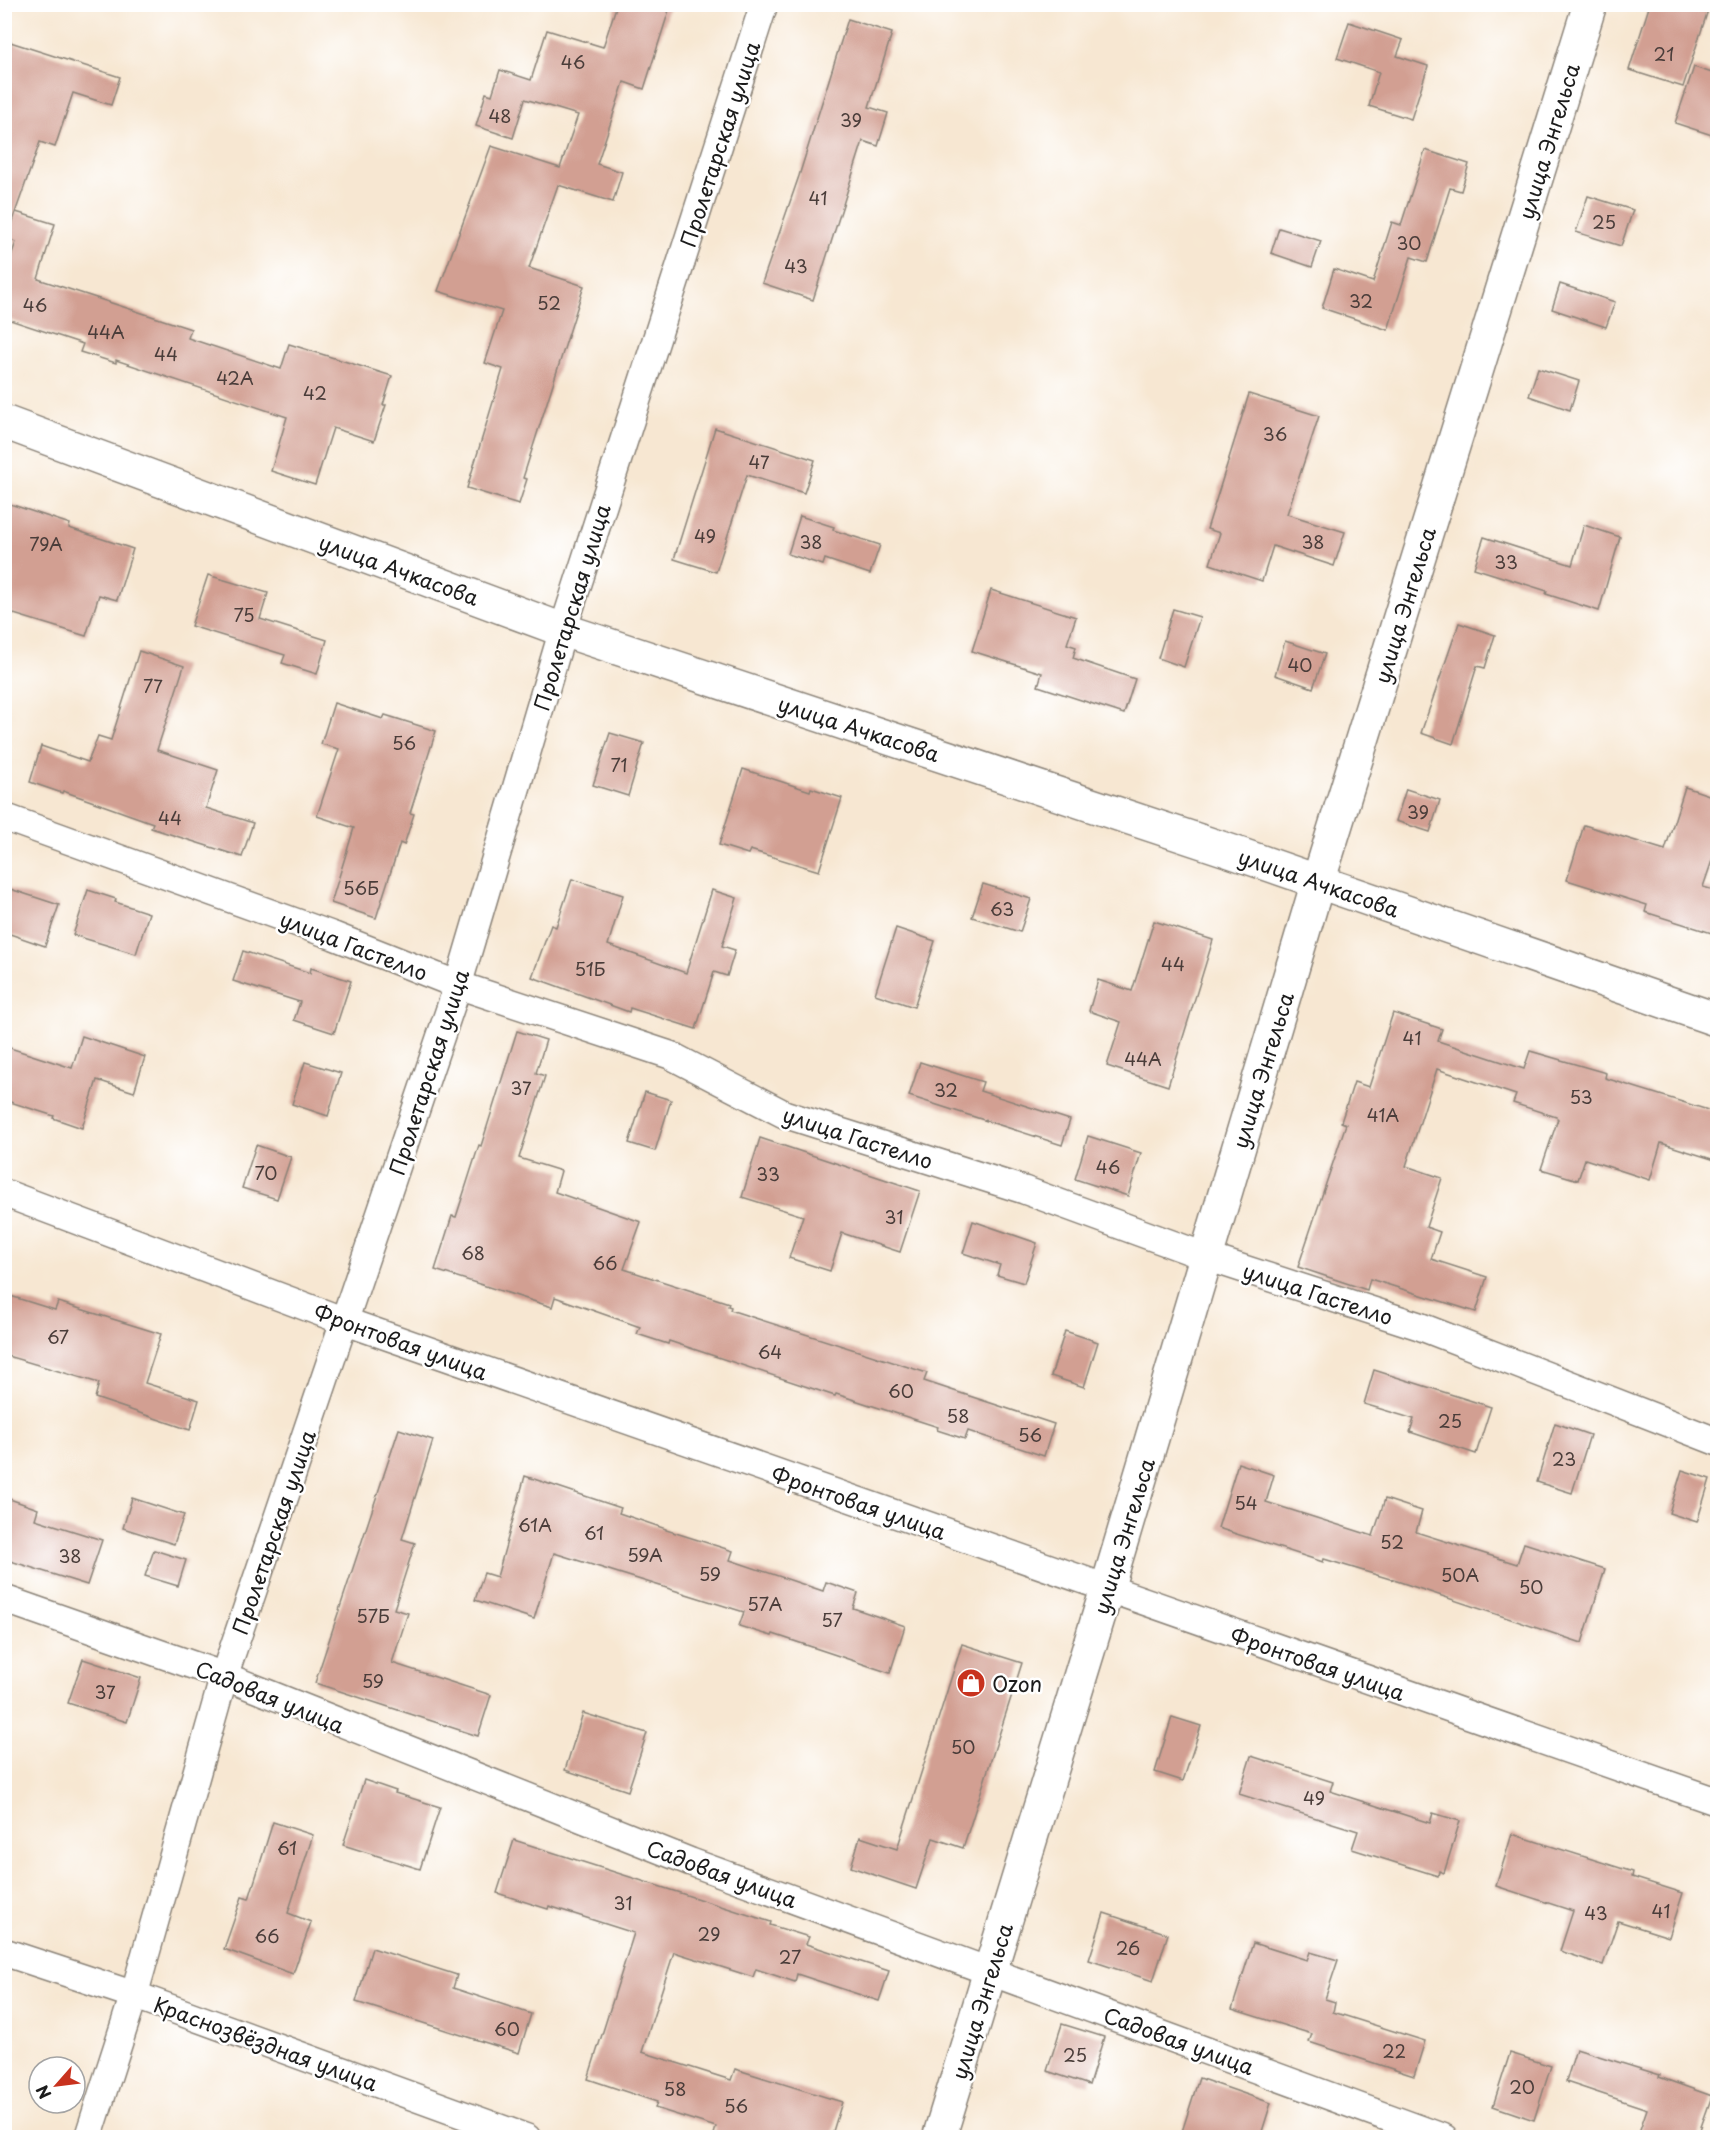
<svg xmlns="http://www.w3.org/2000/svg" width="1722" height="2142" viewBox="0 0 1722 2142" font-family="'Playpen Sans',sans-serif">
	<rect width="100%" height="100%" fill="#fff"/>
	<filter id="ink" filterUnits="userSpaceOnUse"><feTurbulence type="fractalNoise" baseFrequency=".0167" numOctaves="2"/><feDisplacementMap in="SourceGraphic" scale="12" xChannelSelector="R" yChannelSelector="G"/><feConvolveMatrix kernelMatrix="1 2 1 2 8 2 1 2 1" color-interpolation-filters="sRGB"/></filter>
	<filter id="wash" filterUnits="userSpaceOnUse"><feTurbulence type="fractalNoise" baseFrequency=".008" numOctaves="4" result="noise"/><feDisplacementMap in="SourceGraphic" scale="24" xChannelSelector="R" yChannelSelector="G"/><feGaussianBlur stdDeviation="1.35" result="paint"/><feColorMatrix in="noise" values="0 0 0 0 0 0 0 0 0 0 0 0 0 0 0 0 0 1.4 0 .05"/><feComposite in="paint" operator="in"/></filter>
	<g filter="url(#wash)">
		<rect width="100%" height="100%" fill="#f7e7d2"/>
		<g id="blocks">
			<g fill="#d29f92">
				<path d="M 617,4 L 671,4 L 644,89 L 624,82 L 597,164 L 622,172 L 613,202 L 558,185 L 529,268 L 584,286 L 523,478 L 527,479 L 519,504 L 467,488 L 503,369 L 485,363 L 502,311 L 438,291 L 491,146 L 560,168 L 578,115 L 525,99 L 513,138 L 476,126 L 486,93 L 492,95 L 500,70 L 531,80 L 547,30 L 603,47 Z"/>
				<path d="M 1650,4 L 1710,4 L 1683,87 L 1629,70 Z"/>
				<path d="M 848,19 L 892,33 L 869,107 L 888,113 L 878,146 L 863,141 L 813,300 L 762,283 L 799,176 Z"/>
				<path d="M 1349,22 L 1403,40 L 1397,56 L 1428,66 L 1411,119 L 1369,106 L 1379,72 L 1337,58 Z"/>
				<path d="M 4,40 L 120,77 L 111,105 L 73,93 L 55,147 L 40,142 L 9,230 L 4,229 Z"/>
				<path d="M 1694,67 L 1718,75 L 1718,137 L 1675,123 Z"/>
				<path d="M 1425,150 L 1469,164 L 1461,191 L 1450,188 L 1427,262 L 1411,257 L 1388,330 L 1322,308 L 1334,269 L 1373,282 L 1392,222 L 1401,225 Z"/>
				<path d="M 1588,196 L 1633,210 L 1621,246 L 1576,232 Z"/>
				<path d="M 16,212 L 55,224 L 38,279 L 191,329 L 188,338 L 281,369 L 289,344 L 392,376 L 383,405 L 386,405 L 374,441 L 333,428 L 315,485 L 271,471 L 287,417 L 116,360 L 116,363 L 80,352 L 83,344 L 4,318 L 4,276 L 16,242 L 7,239 Z"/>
				<path d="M 1279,228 L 1321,241 L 1312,267 L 1271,253 Z"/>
				<path d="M 1560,284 L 1615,302 L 1606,327 L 1552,309 Z"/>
				<path d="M 1538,368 L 1579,381 L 1570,410 L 1529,396 Z"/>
				<path d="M 1249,394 L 1319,416 L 1287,514 L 1345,532 L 1334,566 L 1273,546 L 1262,581 L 1210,564 L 1220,533 L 1207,529 Z"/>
				<path d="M 715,428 L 815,460 L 804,493 L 747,475 L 716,572 L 674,559 Z"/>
				<path d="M 4,502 L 70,524 L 69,528 L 133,549 L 117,600 L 99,595 L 86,636 L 4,611 Z"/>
				<path d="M 800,516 L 834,527 L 833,530 L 880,545 L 870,574 L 825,559 L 823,565 L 788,554 Z"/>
				<path d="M 1584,525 L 1620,537 L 1599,611 L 1546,594 L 1547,591 L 1474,568 L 1484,537 L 1572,565 Z"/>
				<path d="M 208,575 L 268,593 L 260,619 L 327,640 L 317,674 L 282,663 L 285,655 L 191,626 Z"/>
				<path d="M 991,590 L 1076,617 L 1067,644 L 1076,647 L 1073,658 L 1135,679 L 1124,714 L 1038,686 L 1042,673 L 972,651 Z"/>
				<path d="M 1173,609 L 1200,617 L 1184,667 L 1158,658 Z"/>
				<path d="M 1459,623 L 1495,635 L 1485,668 L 1477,666 L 1453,744 L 1421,733 Z"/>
				<path d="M 1285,641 L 1325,654 L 1313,688 L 1275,675 Z"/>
				<path d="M 139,651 L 184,666 L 157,750 L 218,770 L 206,808 L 253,823 L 242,857 L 151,828 L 153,823 L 63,791 L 62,793 L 30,782 L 41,746 L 88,762 L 98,736 L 111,740 Z"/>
				<path d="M 334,703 L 383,719 L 385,715 L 436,731 L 410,813 L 414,814 L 404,845 L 400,843 L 376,918 L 331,903 L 354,828 L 317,816 L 339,749 L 321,744 Z"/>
				<path d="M 610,733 L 644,743 L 628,796 L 593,785 Z"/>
				<path d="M 743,769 L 810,791 L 811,788 L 842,798 L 819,871 L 750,850 L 748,854 L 719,845 Z"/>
				<path d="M 1685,787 L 1718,798 L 1718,843 L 1703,887 L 1718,891 L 1718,935 L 1645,912 L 1647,905 L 1567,880 L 1584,825 L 1665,850 Z"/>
				<path d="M 1406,789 L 1440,800 L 1430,832 L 1396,821 Z"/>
				<path d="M 572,879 L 623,895 L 608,945 L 686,973 L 712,890 L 737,898 L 722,946 L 735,950 L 727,976 L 714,972 L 696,1029 L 630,1008 L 629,1012 L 532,977 L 551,925 L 556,927 Z"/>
				<path d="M 983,884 L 1031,899 L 1020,932 L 972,917 Z"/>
				<path d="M 4,887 L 59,905 L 45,946 L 4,932 Z"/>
				<path d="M 88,890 L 116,899 L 115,902 L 149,913 L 136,954 L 73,935 Z"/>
				<path d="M 1154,921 L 1213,940 L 1168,1086 L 1107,1066 L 1121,1022 L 1089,1011 L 1098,980 L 1132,991 Z"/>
				<path d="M 896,928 L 935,941 L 914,1007 L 875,994 Z"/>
				<path d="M 243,951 L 310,973 L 311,968 L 351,981 L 334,1033 L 294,1020 L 300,1002 L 233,981 Z"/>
				<path d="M 1393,1013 L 1442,1029 L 1438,1041 L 1524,1069 L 1530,1051 L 1606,1073 L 1605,1078 L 1718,1113 L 1718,1161 L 1661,1143 L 1650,1180 L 1585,1159 L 1578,1180 L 1541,1169 L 1558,1119 L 1556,1117 L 1513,1103 L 1516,1095 L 1437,1069 L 1406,1166 L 1442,1178 L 1426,1227 L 1440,1232 L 1431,1259 L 1487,1277 L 1476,1312 L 1370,1279 L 1367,1290 L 1298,1267 L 1346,1124 L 1341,1122 L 1354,1082 L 1369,1087 Z"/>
				<path d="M 517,1031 L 546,1040 L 536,1073 L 545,1076 L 519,1158 L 561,1171 L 555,1192 L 641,1222 L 624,1269 L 729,1303 L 728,1306 L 731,1307 L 730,1310 L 927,1373 L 924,1381 L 1054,1424 L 1044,1456 L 968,1431 L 965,1439 L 937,1430 L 938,1427 L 836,1394 L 835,1396 L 669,1341 L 668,1344 L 637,1334 L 640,1327 L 555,1297 L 552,1307 L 435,1270 L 452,1216 L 456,1217 L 479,1145 L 481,1146 Z"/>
				<path d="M 82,1036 L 145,1057 L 134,1092 L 97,1080 L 82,1128 L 53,1118 L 54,1116 L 4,1100 L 4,1046 L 72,1068 Z"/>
				<path d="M 305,1062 L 341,1073 L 328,1116 L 292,1104 Z"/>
				<path d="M 920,1062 L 983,1082 L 980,1091 L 1070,1120 L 1062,1145 L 909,1096 Z"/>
				<path d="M 645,1092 L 671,1100 L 655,1151 L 629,1143 Z"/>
				<path d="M 1088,1136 L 1141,1153 L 1128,1196 L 1075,1179 Z"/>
				<path d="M 760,1138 L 920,1191 L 900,1252 L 842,1233 L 830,1271 L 789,1258 L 803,1216 L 742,1197 Z"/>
				<path d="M 256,1145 L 291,1157 L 277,1199 L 242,1188 Z"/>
				<path d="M 973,1221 L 1037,1243 L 1024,1283 L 997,1275 L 1000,1265 L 963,1253 Z"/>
				<path d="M 4,1294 L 55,1310 L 58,1302 L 161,1334 L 145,1383 L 199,1400 L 190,1430 L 95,1398 L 99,1383 L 4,1355 Z"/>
				<path d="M 1065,1331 L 1098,1342 L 1084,1387 L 1051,1376 Z"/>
				<path d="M 1374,1370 L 1491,1407 L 1476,1454 L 1410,1432 L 1414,1419 L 1364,1404 Z"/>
				<path d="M 1555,1423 L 1590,1435 L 1572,1493 L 1537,1482 Z"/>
				<path d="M 399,1429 L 433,1440 L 402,1539 L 415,1543 L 394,1609 L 408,1613 L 392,1663 L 491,1695 L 478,1736 L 315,1683 Z"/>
				<path d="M 1238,1463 L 1274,1475 L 1266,1502 L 1373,1536 L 1385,1499 L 1422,1511 L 1416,1532 L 1517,1564 L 1524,1543 L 1605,1569 L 1582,1643 L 1400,1582 L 1324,1559 L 1323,1562 L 1218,1528 Z"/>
				<path d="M 1682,1470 L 1710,1479 L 1697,1522 L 1669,1513 Z"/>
				<path d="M 525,1476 L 621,1508 L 619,1513 L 666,1529 L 666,1530 L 733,1551 L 730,1560 L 823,1591 L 826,1582 L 858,1593 L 853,1608 L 905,1626 L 890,1673 L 773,1634 L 772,1636 L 739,1626 L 744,1612 L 554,1553 L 534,1619 L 475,1600 L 484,1573 L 497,1577 Z"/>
				<path d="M 4,1497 L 38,1509 L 35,1519 L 102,1540 L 87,1585 L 4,1559 Z"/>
				<path d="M 132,1498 L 184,1515 L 174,1544 L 123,1528 Z"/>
				<path d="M 154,1550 L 186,1560 L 178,1586 L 145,1576 Z"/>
				<path d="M 962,1644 L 1022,1663 L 963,1848 L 933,1838 L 916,1889 L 851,1867 L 860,1837 L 897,1849 Z"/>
				<path d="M 83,1659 L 141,1678 L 127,1722 L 68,1703 Z"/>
				<path d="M 583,1713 L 647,1733 L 628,1791 L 565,1770 Z"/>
				<path d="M 1172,1717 L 1201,1726 L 1183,1781 L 1155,1772 Z"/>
				<path d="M 1251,1756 L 1333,1782 L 1330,1791 L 1430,1823 L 1433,1813 L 1460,1821 L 1444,1873 L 1439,1871 L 1438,1876 L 1352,1849 L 1358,1831 L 1239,1794 Z"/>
				<path d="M 364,1780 L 396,1791 L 395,1793 L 440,1807 L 420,1869 L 343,1845 Z"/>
				<path d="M 273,1822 L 313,1835 L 288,1913 L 311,1922 L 293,1974 L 224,1949 L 242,1897 L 249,1899 Z"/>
				<path d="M 1512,1834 L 1633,1872 L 1632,1877 L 1683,1893 L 1669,1937 L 1618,1921 L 1603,1965 L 1560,1951 L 1573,1911 L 1496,1886 Z"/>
				<path d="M 514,1840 L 771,1922 L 770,1925 L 809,1937 L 806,1944 L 889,1971 L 879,2001 L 797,1974 L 795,1982 L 756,1969 L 753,1977 L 674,1952 L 642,2052 L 731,2080 L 735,2069 L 842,2102 L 831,2138 L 713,2138 L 716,2127 L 655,2108 L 657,2102 L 588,2079 L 634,1933 L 549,1906 L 548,1909 L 497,1893 Z"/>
				<path d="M 1104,1913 L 1168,1934 L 1153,1981 L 1089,1960 Z"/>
				<path d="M 1253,1943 L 1307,1960 L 1310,1952 L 1338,1960 L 1325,1999 L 1335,2002 L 1333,2012 L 1425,2041 L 1414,2076 L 1309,2042 L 1312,2034 L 1232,2009 Z"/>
				<path d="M 372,1948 L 457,1975 L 453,1988 L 531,2014 L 519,2053 L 356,2002 Z"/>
				<path d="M 1062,2024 L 1104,2037 L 1089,2085 L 1047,2071 Z"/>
				<path d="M 1576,2049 L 1660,2075 L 1659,2077 L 1712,2096 L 1697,2138 L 1637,2138 L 1647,2109 L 1566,2082 Z"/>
				<path d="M 1510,2053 L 1551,2066 L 1534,2120 L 1493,2106 Z"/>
				<path d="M 1199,2078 L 1271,2103 L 1260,2138 L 1180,2138 Z"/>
			</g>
		</g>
	</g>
	<g filter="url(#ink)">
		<use href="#blocks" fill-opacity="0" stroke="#8a8277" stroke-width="1.5"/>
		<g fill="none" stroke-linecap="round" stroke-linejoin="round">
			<g stroke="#8a8277" stroke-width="30">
				<g id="minor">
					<path d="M 4,817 L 334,936 L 458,985 L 670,1055 L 784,1114 L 1024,1190 L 1207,1257 L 1419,1326 L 1718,1442"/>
					<path d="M 4,1193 L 344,1321 L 1718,1802"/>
					<path d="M 4,1599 L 224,1676 L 691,1862 L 1444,2138"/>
					<path d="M 4,1952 L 134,1995 L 527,2138"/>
					<path d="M 88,2138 L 134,1995 L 224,1676 L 458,985 L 563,630 L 764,4"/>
				</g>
			</g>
			<g stroke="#8a8277" stroke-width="36">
				<path id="tertiary" d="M 4,422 L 563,630 L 1230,851 L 1718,1020"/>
			</g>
			<g stroke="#8a8277" stroke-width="36">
				<path id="secondary" d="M 939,2138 L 1107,1589 L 1318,882 L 1590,4"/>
			</g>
			<use href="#minor" stroke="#fff" stroke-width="27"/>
			<use href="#tertiary" stroke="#fff" stroke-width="33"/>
			<use href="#secondary" stroke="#fff" stroke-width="33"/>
		</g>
	</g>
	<defs>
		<g id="shop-disc" transform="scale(1.5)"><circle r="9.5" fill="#c8321e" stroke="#fff"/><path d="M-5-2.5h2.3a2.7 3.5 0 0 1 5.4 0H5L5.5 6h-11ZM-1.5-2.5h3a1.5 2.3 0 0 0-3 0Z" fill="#fff"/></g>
	</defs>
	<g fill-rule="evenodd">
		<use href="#shop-disc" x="971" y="1683"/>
	</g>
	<g text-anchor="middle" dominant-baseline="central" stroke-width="5" stroke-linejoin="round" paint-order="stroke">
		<g font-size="18" fill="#4a3d3a">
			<text x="1664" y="53">21</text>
			<text x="573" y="61">46</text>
			<text x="500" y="115">48</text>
			<text x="851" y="119">39</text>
			<text x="818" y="197">41</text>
			<text x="1604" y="221">25</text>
			<text x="1409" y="242">30</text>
			<text x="796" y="265">43</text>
			<text x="1361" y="300">32</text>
			<text x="549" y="302">52</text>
			<text x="35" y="304">46</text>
			<text x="106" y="331">44А</text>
			<text x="166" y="353">44</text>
			<text x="235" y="377">42А</text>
			<text x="315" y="392">42</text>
			<text x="1275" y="433">36</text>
			<text x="759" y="461">47</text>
			<text x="705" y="535">49</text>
			<text x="811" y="541">38</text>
			<text x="1313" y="541">38</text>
			<text x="46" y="543">79А</text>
			<text x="1506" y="561">33</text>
			<text x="244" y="614">75</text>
			<text x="1300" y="664">40</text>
			<text x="153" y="685">77</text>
			<text x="404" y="742">56</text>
			<text x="619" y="764">71</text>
			<text x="1418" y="811">39</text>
			<text x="170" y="817">44</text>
			<text x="361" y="887">56Б</text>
			<text x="1002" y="908">63</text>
			<text x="1173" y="963">44</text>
			<text x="590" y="968">51Б</text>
			<text x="1412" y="1037">41</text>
			<text x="1143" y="1058">44А</text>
			<text x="521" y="1087">37</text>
			<text x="946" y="1089">32</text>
			<text x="1581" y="1096">53</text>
			<text x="1383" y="1114">41А</text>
			<text x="1108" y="1166">46</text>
			<text x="266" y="1172">70</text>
			<text x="768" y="1173">33</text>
			<text x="894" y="1216">31</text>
			<text x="473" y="1252">68</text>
			<text x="605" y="1262">66</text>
			<text x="58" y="1336">67</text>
			<text x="770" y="1351">64</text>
			<text x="901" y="1390">60</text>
			<text x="958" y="1415">58</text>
			<text x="1450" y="1420">25</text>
			<text x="1030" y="1434">56</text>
			<text x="1564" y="1458">23</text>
			<text x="1246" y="1502">54</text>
			<text x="535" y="1524">61А</text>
			<text x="594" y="1532">61</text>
			<text x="1392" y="1541">52</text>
			<text x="645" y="1554">59А</text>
			<text x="70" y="1555">38</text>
			<text x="710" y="1573">59</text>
			<text x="1460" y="1574">50А</text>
			<text x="1531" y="1586">50</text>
			<text x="765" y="1603">57А</text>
			<text x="373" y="1615">57Б</text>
			<text x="832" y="1619">57</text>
			<text x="373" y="1680">59</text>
			<text x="105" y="1691">37</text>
			<text x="963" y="1746">50</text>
			<text x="1314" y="1797">49</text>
			<text x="287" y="1847">61</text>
			<text x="623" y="1902">31</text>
			<text x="1661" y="1910">41</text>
			<text x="1596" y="1912">43</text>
			<text x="709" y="1933">29</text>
			<text x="267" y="1935">66</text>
			<text x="1128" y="1947">26</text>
			<text x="790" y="1956">27</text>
			<text x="507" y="2028">60</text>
			<text x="1394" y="2050">22</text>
			<text x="1075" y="2054">25</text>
			<text x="1522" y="2086">20</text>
			<text x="675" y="2088">58</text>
			<text x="736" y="2105">56</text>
		</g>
		<g font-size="21" fill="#1c1c1c" stroke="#fff">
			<text transform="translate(1548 141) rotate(-73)">улица Энгельса</text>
			<text transform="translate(719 144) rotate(-72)">Пролетарская улица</text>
			<text transform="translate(399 569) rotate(20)">улица Ачкасова</text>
			<text transform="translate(1404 605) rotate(-73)">улица Энгельса</text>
			<text transform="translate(571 607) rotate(-73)">Пролетарская улица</text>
			<text transform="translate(859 728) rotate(18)">улица Ачкасова</text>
			<text transform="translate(1319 882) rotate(19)">улица Ачкасова</text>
			<text transform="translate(354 945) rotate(21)">улица Гастелло</text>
			<text transform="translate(1262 1070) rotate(-73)">улица Энгельса</text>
			<text transform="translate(428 1072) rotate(-72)">Пролетарская улица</text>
			<text transform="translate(858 1137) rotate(18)">улица Гастелло</text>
			<text transform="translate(1318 1293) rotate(18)">улица Гастелло</text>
			<text transform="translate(401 1341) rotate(20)">Фронтовая улица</text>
			<text transform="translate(859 1502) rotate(19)">Фронтовая улица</text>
			<text transform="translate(273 1532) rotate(-71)">Пролетарская улица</text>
			<text transform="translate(1123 1536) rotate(-73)">улица Энгельса</text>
			<text transform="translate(1318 1663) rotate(19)">Фронтовая улица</text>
			<text transform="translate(270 1696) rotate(22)">Садовая улица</text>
			<text transform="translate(722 1873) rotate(20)">Садовая улица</text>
			<text transform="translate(981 2001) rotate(-73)">улица Энгельса</text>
			<text transform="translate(1179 2040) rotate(20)">Садовая улица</text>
			<text transform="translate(266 2043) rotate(20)">Краснозвёздная улица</text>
		</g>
		<g font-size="21" fill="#1c1c1c" stroke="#fff" text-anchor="start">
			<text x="992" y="1683">Ozon</text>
		</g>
	</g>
	<rect width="1722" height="2142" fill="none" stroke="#fff" stroke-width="24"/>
	<g transform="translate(57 2085) rotate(242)"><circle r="28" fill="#ffffff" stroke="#a4a4a4" stroke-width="1.5"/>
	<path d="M0-4.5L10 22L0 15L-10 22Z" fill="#c8321e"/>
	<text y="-9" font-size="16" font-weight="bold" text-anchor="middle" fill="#1c1c1c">N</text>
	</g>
</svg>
